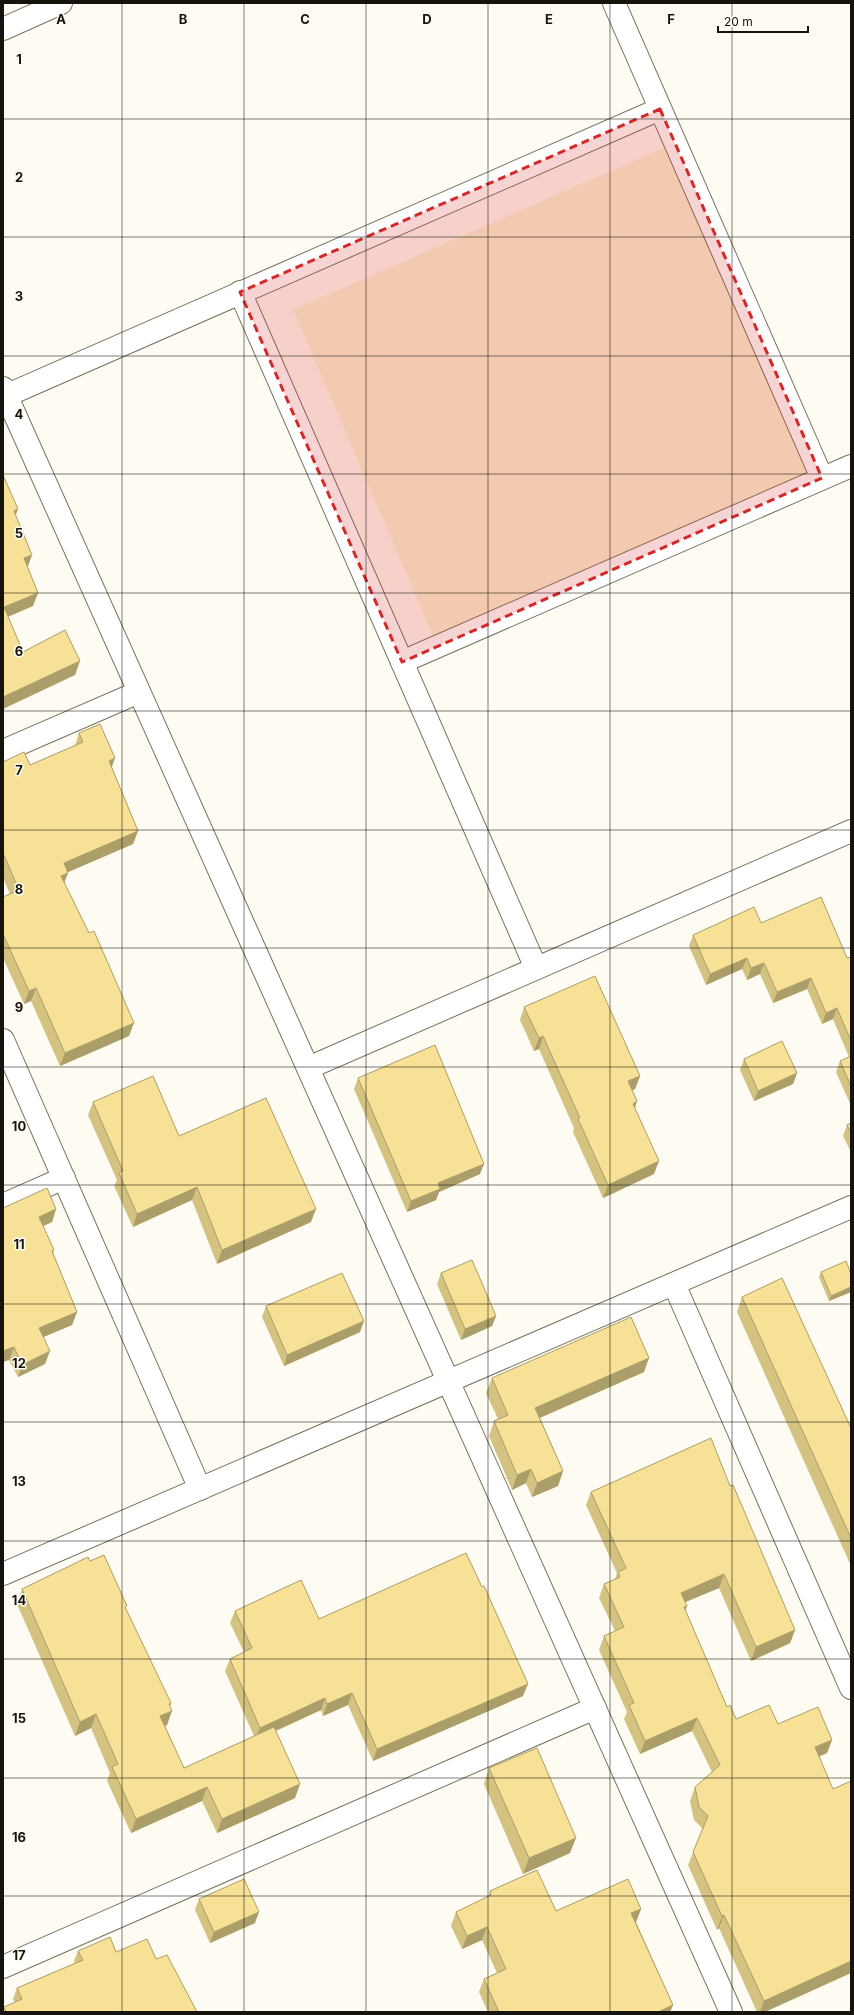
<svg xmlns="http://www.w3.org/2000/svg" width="854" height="2015" viewBox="0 0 854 2015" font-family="Inter,sans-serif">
	<rect width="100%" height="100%" fill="#fefbf2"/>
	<path fill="#faf2d2" d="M 673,144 L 808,473 L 433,636 L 293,310 Z"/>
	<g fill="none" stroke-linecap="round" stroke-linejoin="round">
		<g stroke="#78735e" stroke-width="24">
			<g id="minor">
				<path d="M 614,3 L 822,478"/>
				<path d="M 3,29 L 61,3"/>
				<path d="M 240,292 L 536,968"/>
				<path d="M 3,388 L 731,2012"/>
				<path d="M 3,397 L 660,109"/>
				<path d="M 402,662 L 851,466"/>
				<path d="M 3,751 L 139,692"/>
				<path d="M 3,1040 L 200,1489"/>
				<path d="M 308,1068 L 851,831"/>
				<path d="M 3,1205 L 64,1178"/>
				<path d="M 674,1284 L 851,1688"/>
				<path d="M 3,1574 L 851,1207"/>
				<path d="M 3,1967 L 595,1708"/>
			</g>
		</g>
		<use href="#minor" stroke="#fff" stroke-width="22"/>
	</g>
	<g fill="#d4c281">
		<path d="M 79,733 L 112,768 L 138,831 L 133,844 L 68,872 L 64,883 L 129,1036 L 60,1066 L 31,1001 L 24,1004 L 3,958 L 3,897 L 10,894 L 3,878 L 3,762 L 30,765 L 75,746 Z"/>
		<path d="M 761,923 L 847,958 L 851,957 L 851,1106 L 836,1072 L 840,1061 L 849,1057 L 833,1019 L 822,1024 L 807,989 L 773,1003 L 760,974 L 747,980 L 742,969 L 706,985 L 689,946 L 693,935 Z"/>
		<path d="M 524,1007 L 640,1076 L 635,1089 L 632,1090 L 637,1101 L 635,1108 L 654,1174 L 603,1198 L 573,1132 L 574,1128 L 539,1049 L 534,1051 L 520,1020 Z"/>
		<path d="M 744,1059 L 797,1073 L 793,1084 L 754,1101 L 740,1070 Z"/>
		<path d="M 358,1078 L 480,1174 L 439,1192 L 436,1200 L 407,1212 L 354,1089 Z"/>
		<path d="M 93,1102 L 179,1136 L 311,1222 L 217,1264 L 192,1200 L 133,1227 L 114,1186 L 117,1180 L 88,1115 Z"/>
		<path d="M 851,1123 L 851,1152 L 843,1136 L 847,1125 Z"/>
		<path d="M 3,1208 L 56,1209 L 52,1222 L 43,1226 L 54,1250 L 53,1254 L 77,1312 L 72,1325 L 43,1337 L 45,1364 L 18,1377 L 9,1360 Z"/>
		<path d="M 821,1272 L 851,1274 L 851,1292 L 829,1301 L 819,1277 Z"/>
		<path d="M 441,1273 L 496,1316 L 492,1326 L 461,1340 L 437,1284 Z"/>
		<path d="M 742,1297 L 851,1428 L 851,1566 L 737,1312 Z"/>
		<path d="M 266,1306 L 360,1332 L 284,1366 L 262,1317 Z"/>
		<path d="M 644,1372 L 540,1418 L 563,1471 L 558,1486 L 532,1497 L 526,1483 L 512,1490 L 489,1436 L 494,1421 L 498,1419 L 486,1393 L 492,1378 Z"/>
		<path d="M 730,1486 L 795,1630 L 790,1643 L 751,1661 L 719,1588 L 685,1602 L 685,1611 L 727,1707 L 736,1719 L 778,1724 L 832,1740 L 827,1753 L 819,1757 L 765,2012 L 757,2012 L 719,1928 L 717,1930 L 688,1865 L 703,1829 L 694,1820 L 690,1801 L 695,1787 L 712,1772 L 692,1731 L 640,1754 L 624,1719 L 627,1712 L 599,1650 L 604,1636 L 615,1631 L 599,1598 L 604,1584 L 615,1579 L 617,1573 L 586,1505 L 591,1492 Z"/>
		<path d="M 90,1561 L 126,1610 L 170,1706 L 167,1725 L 165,1726 L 184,1768 L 254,1736 L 225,1671 L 230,1659 L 244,1652 L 230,1623 L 235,1611 L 319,1619 L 523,1696 L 373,1761 L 348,1705 L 323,1716 L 321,1710 L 276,1731 L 295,1798 L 217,1833 L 202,1801 L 131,1833 L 107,1781 L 110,1773 L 91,1728 L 75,1736 L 17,1604 L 22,1589 Z"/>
		<path d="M 489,1768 L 570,1853 L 523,1874 L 484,1784 Z"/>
		<path d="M 490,1891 L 556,1911 L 641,1909 L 636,1922 L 673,2005 L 670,2012 L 488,2012 L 479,1992 L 484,1979 L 497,1973 L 482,1940 L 462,1949 L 451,1926 L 456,1912 L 488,1897 Z"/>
		<path d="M 199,1899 L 255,1923 L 210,1943 L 195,1910 Z"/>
		<path d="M 78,1951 L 116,1952 L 156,1959 L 197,2012 L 3,2012 L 4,2007 L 15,2003 L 13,1999 L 17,1988 L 75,1963 L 74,1961 Z"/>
	</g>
	<g fill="#ac9e69">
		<path d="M 18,509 L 13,523 L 14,511 Z"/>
		<path d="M 32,555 L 27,569 L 24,558 Z"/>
		<path d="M 38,593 L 33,606 L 3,619 L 4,607 Z"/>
		<path d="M 80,661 L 75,675 L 3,709 L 3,697 Z"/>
		<path d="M 115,758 L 110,772 L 109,761 Z"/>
		<path d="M 138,831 L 133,844 L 59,876 L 64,863 Z"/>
		<path d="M 68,873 L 63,886 L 61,876 Z"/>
		<path d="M 747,958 L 742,969 L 706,985 L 710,974 Z"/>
		<path d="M 764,963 L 760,974 L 747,980 L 751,968 Z"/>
		<path d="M 811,978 L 807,989 L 773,1003 L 777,992 Z"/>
		<path d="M 36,988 L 31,1001 L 24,1004 L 29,991 Z"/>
		<path d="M 837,1008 L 833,1019 L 822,1024 L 826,1013 Z"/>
		<path d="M 134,1023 L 129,1036 L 60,1066 L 65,1053 Z"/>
		<path d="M 543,1036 L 539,1049 L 534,1051 L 539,1038 Z"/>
		<path d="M 797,1073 L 793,1084 L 754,1101 L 758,1091 Z"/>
		<path d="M 640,1076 L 635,1089 L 624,1094 L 628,1081 Z"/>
		<path d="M 637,1101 L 633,1114 L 633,1104 Z"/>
		<path d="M 659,1161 L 654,1174 L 603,1198 L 608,1185 Z"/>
		<path d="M 484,1164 L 480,1174 L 439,1192 L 436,1200 L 407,1212 L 411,1201 L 438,1183 Z"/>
		<path d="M 197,1187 L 192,1200 L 133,1227 L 137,1214 Z"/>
		<path d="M 56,1209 L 52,1222 L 34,1230 L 39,1217 Z"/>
		<path d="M 316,1209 L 311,1222 L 217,1264 L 222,1250 Z"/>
		<path d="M 851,1287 L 851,1292 L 829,1301 L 831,1296 Z"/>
		<path d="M 77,1312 L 72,1325 L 34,1341 L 39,1328 Z"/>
		<path d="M 496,1316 L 492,1326 L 461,1340 L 465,1329 Z"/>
		<path d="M 364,1321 L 360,1332 L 284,1366 L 287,1355 Z"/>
		<path d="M 14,1347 L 9,1360 L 3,1362 L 3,1351 Z"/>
		<path d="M 50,1351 L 45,1364 L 18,1377 L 22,1365 Z"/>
		<path d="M 649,1358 L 644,1372 L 530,1422 L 535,1408 Z"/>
		<path d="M 531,1469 L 526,1483 L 512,1490 L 517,1475 Z"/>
		<path d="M 563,1471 L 558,1486 L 532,1497 L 537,1483 Z"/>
		<path d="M 724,1574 L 719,1588 L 676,1606 L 681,1593 Z"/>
		<path d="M 687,1606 L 682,1620 L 684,1607 Z"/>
		<path d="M 795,1630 L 790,1643 L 751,1661 L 756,1647 Z"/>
		<path d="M 528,1684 L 523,1696 L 373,1761 L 377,1749 Z"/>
		<path d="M 352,1693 L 348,1705 L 323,1716 L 327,1704 Z"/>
		<path d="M 325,1698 L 321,1710 L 255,1740 L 260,1728 Z"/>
		<path d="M 171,1703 L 168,1713 L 172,1711 L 167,1725 L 155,1730 L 160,1716 L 169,1704 Z"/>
		<path d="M 96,1714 L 91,1728 L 75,1736 L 80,1722 Z"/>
		<path d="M 697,1718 L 692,1731 L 640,1754 L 645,1741 Z"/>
		<path d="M 832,1740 L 827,1753 L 810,1760 L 815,1747 Z"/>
		<path d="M 300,1784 L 295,1798 L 217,1833 L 222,1819 Z"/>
		<path d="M 207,1787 L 202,1801 L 131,1833 L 136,1819 Z"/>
		<path d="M 576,1838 L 570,1853 L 523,1874 L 529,1858 Z"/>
		<path d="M 641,1909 L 636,1922 L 627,1926 L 631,1913 Z"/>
		<path d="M 259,1912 L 255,1923 L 210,1943 L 214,1932 Z"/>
		<path d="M 724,1915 L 719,1928 L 717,1930 L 722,1916 Z"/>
		<path d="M 487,1927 L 482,1940 L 462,1949 L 467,1936 Z"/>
		<path d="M 851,1961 L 851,1973 L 765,2012 L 760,2012 L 764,2001 Z"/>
		<path d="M 673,2005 L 670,2012 L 658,2012 Z"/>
	</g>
	<g fill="#f6e196" stroke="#ac9e69">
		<path d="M 3,475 L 18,509 L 14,511 L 32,555 L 24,558 L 38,593 L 4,607 L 23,652 L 65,630 L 80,661 L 3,697 Z"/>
		<path d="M 100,724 L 115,758 L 109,761 L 138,831 L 64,863 L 68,873 L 61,876 L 89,933 L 94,931 L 134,1023 L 65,1053 L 36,988 L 29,991 L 3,934 L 3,897 L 19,890 L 3,853 L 3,762 L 24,752 L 30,765 L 83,742 L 79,733 Z"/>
		<path d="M 821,897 L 847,958 L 851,957 L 851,1041 L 837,1008 L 826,1013 L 811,978 L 777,992 L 764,963 L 751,968 L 747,958 L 710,974 L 693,935 L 754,907 L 761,923 Z"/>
		<path d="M 595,976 L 640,1076 L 628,1081 L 637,1101 L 633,1104 L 659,1161 L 608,1185 L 578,1119 L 580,1118 L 543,1036 L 539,1038 L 524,1007 Z"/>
		<path d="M 782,1041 L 797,1073 L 758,1091 L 744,1059 Z"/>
		<path d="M 435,1045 L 484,1164 L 438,1183 L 440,1189 L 411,1201 L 358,1078 Z"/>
		<path d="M 851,1056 L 851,1086 L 840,1061 Z"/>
		<path d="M 153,1076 L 179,1136 L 266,1098 L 316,1209 L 222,1250 L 197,1187 L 137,1214 L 119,1173 L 123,1171 L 93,1102 Z"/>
		<path d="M 851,1123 L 851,1133 L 847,1125 Z"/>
		<path d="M 47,1188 L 56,1209 L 39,1217 L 54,1250 L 52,1251 L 77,1312 L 39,1328 L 50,1351 L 22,1365 L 14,1347 L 3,1351 L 3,1208 Z"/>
		<path d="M 472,1260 L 496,1316 L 465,1329 L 441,1273 Z"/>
		<path d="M 846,1261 L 851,1274 L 851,1287 L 831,1296 L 821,1272 Z"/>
		<path d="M 342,1273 L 364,1321 L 287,1355 L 266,1306 Z"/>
		<path d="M 782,1278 L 851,1428 L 851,1538 L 742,1297 Z"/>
		<path d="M 631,1317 L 649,1358 L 535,1408 L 563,1471 L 537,1483 L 531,1469 L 517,1475 L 494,1421 L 508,1415 L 492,1378 Z"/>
		<path d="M 711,1438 L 730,1486 L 733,1485 L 795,1630 L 756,1647 L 724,1574 L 681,1593 L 687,1606 L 684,1607 L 727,1707 L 730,1705 L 736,1719 L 769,1705 L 778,1724 L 818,1707 L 832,1740 L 815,1747 L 833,1789 L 851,1781 L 851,1961 L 764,2001 L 724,1915 L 722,1916 L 693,1852 L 708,1816 L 699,1807 L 695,1787 L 720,1765 L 697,1718 L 645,1741 L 629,1705 L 634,1703 L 604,1636 L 624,1627 L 604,1584 L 620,1577 L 618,1572 L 626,1568 L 591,1492 Z"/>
		<path d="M 466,1553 L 482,1587 L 484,1586 L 528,1684 L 377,1749 L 352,1693 L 327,1704 L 325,1698 L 260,1728 L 230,1659 L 252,1648 L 235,1611 L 301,1580 L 319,1619 Z"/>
		<path d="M 104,1555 L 127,1606 L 125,1607 L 171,1703 L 169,1704 L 172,1711 L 160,1716 L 184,1768 L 274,1727 L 300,1784 L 222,1819 L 207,1787 L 136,1819 L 112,1767 L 118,1764 L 96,1714 L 80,1722 L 22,1589 L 88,1557 L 90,1561 Z"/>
		<path d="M 537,1748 L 576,1838 L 529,1858 L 489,1768 Z"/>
		<path d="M 537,1870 L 556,1911 L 628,1879 L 641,1909 L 631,1913 L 673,2005 L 658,2012 L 499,2012 L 484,1979 L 506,1969 L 487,1927 L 467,1936 L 456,1912 L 491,1895 L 490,1891 Z"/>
		<path d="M 244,1879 L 259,1912 L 214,1932 L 199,1899 Z"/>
		<path d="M 110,1937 L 116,1952 L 147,1939 L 156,1959 L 167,1955 L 197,2012 L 6,2012 L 4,2007 L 22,1999 L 17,1988 L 83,1960 L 78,1951 Z"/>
	</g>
	<path fill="#d62828" fill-opacity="0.2" stroke="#d62828" stroke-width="3" stroke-dasharray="8 5" stroke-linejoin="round" d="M 660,109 L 822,478 L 402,662 L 240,292 Z"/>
	<path fill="none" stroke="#15130b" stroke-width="1" stroke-opacity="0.55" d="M 122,3 L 122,2012M 244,3 L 244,2012M 366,3 L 366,2012M 488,3 L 488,2012M 610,3 L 610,2012M 732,3 L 732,2012M 3,119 L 851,119M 3,237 L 851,237M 3,356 L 851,356M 3,474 L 851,474M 3,593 L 851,593M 3,711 L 851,711M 3,830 L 851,830M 3,948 L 851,948M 3,1067 L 851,1067M 3,1185 L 851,1185M 3,1304 L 851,1304M 3,1422 L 851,1422M 3,1541 L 851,1541M 3,1659 L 851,1659M 3,1778 L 851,1778M 3,1896 L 851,1896"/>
	<g font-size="13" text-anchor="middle" font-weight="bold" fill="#15130b" stroke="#fefbf2" stroke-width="3" stroke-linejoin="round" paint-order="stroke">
		<text x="61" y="24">A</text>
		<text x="183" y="24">B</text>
		<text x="305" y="24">C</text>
		<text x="427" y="24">D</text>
		<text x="549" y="24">E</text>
		<text x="671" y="24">F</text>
		<text x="19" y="64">1</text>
		<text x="19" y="182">2</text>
		<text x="19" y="301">3</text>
		<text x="19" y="419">4</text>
		<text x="19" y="538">5</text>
		<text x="19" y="656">6</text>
		<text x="19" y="775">7</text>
		<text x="19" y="894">8</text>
		<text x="19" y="1012">9</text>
		<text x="19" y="1131">10</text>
		<text x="19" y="1249">11</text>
		<text x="19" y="1368">12</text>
		<text x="19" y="1486">13</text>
		<text x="19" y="1605">14</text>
		<text x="19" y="1723">15</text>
		<text x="19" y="1842">16</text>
		<text x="19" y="1960">17</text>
	</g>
	<rect width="854" height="2015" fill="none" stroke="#15130b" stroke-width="8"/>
	<path d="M718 26v6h90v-6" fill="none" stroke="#15130b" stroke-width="2"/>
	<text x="724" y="26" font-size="12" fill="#15130b" stroke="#fefbf2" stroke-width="3" paint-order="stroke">20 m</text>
</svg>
